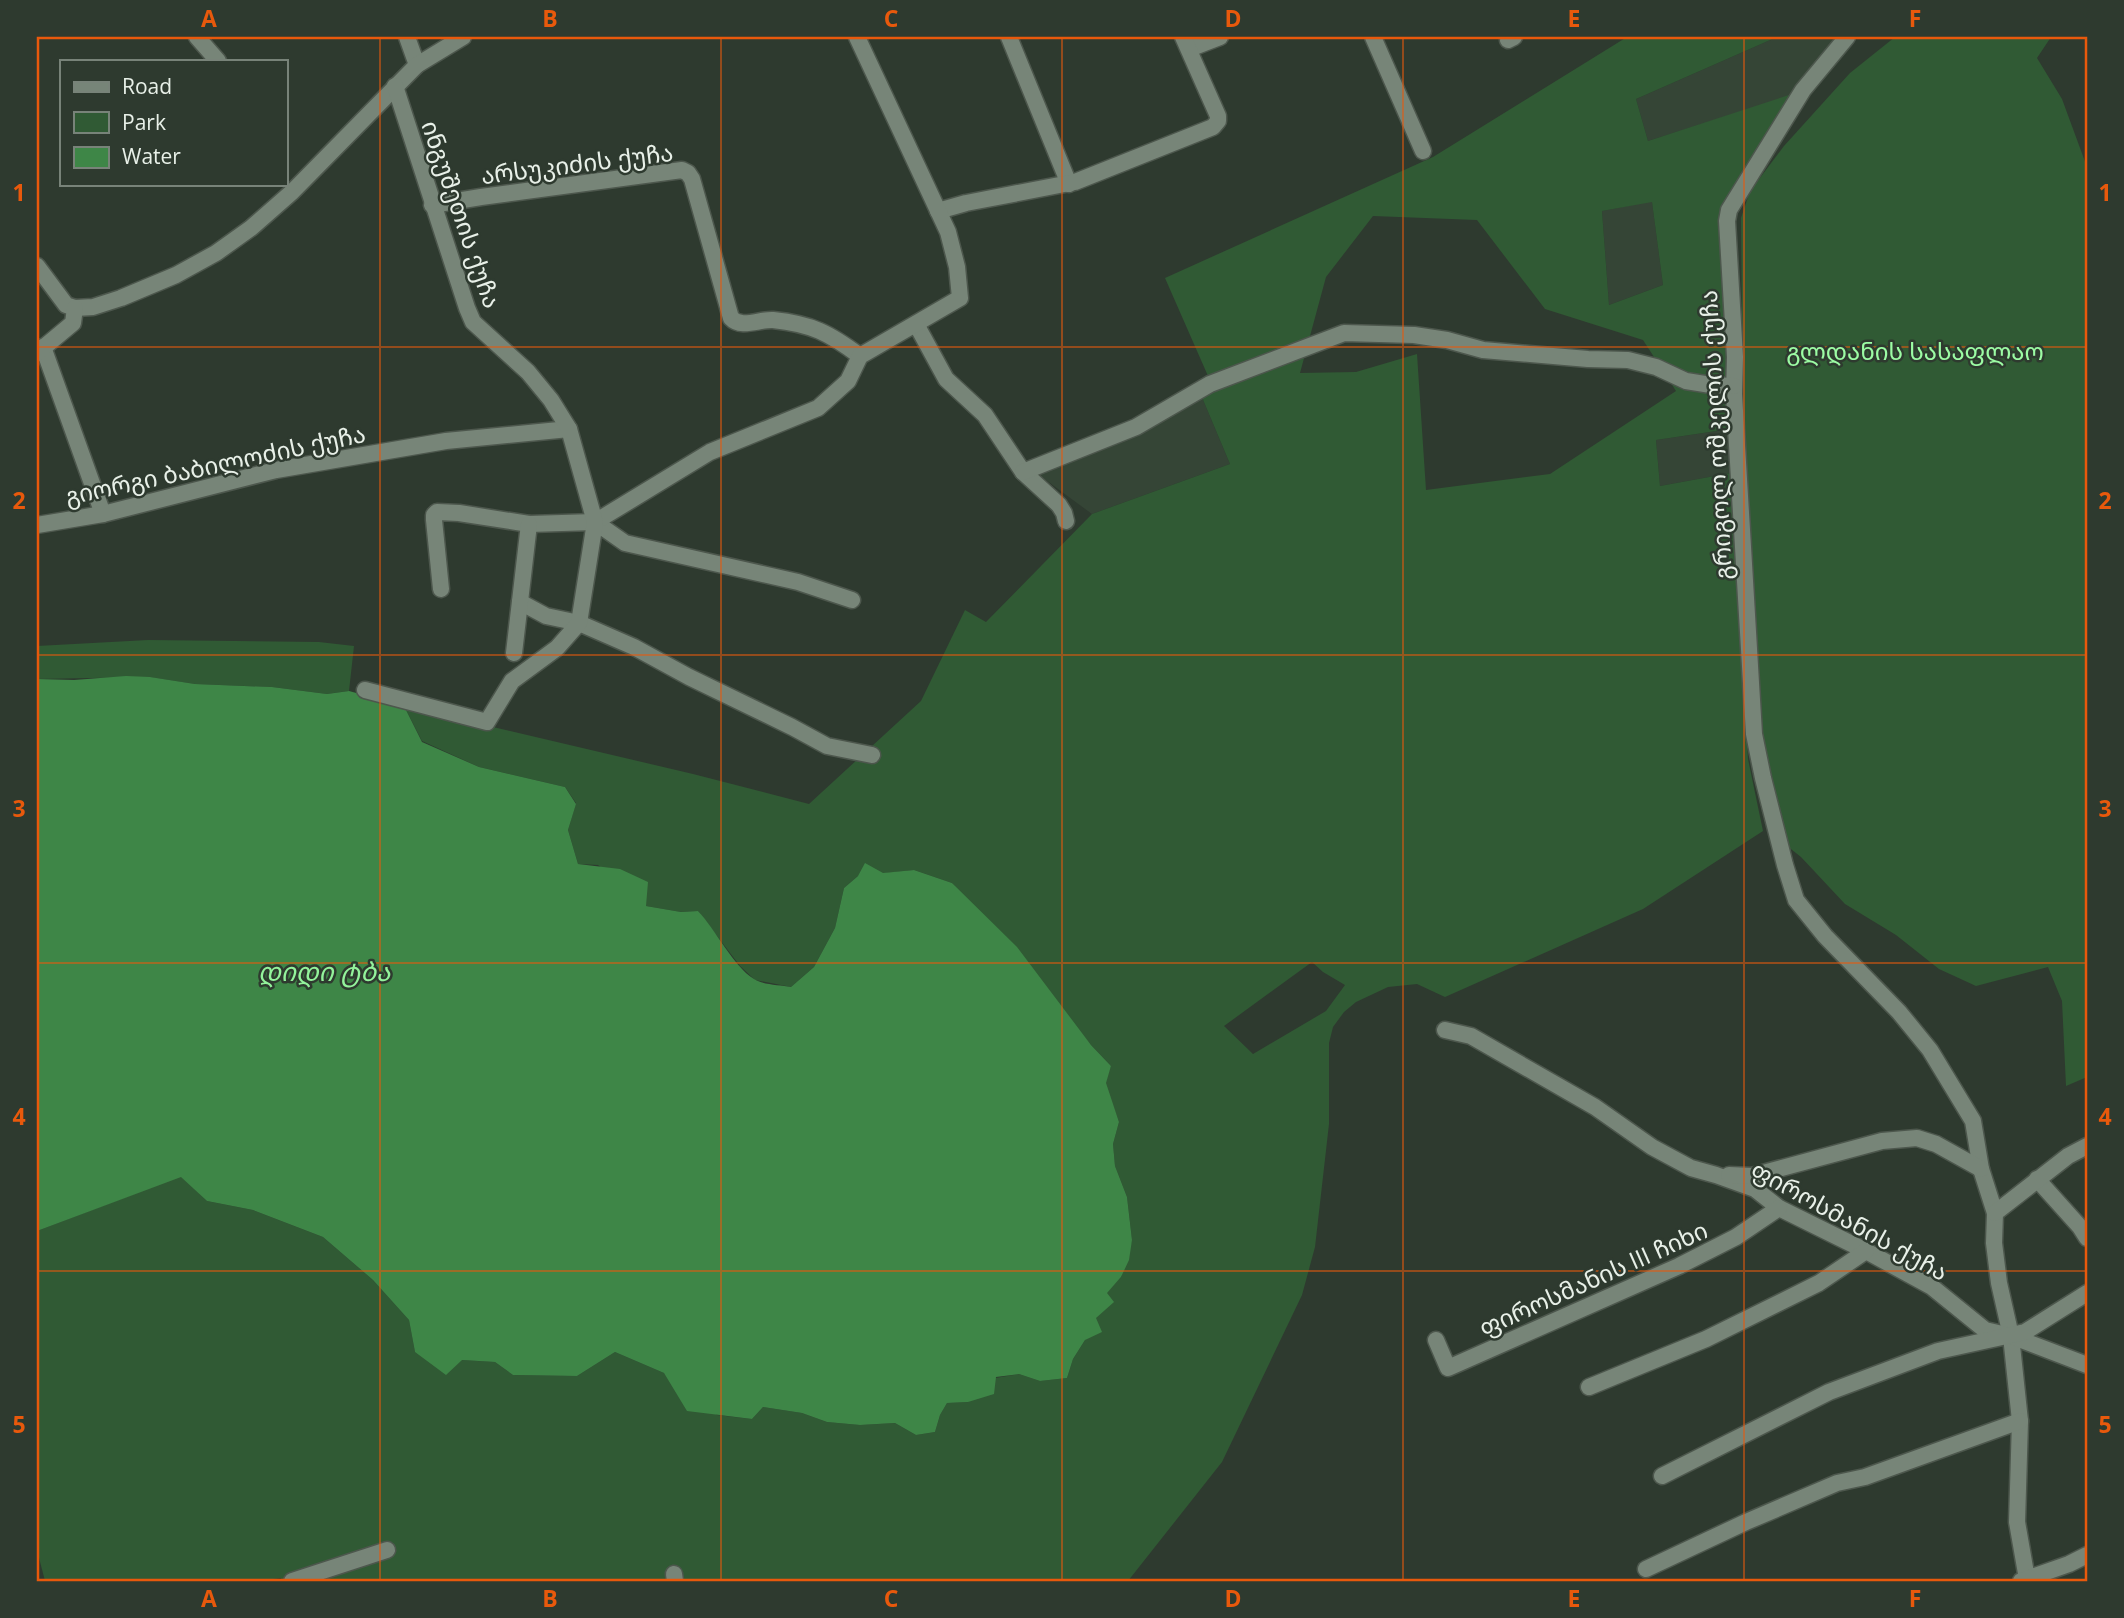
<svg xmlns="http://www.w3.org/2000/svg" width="2124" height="1618" viewBox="0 0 2124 1618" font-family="'Open Sans','Noto Sans Georgian',sans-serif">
	<rect width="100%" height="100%" fill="#2e3a2f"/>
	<g fill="#354536">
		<path d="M 1777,37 L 1838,37 L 1788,97 L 1648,141 L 1636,99 Z"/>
		<path d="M 1652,201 L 1663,285 L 1609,305 L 1602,211 Z"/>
		<path d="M 1201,395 L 1230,464 L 1092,514 L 1035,472 Z"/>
		<path d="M 1730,429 L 1731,473 L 1660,486 L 1656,440 Z"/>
	</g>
	<g fill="#305a34" fill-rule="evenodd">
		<path d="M 1627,37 L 1777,37 L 1636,99 L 1648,141 L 1789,95 L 1790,104 L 1725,206 L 1730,429 L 1656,440 L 1660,486 L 1731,473 L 1748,759 L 1763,831 L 1643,909 L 1445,997 L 1417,984 L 1388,987 L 1356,1002 L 1344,1012 L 1333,1027 L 1329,1043 L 1329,1124 L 1315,1247 L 1302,1295 L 1222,1462 L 1128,1581 L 282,1581 L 281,1578 L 258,1581 L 45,1581 L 37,1550 L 37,1231 L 181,1176 L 207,1201 L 253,1210 L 323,1237 L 373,1280 L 409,1320 L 415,1352 L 462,1360 L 495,1362 L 513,1375 L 577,1376 L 615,1352 L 664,1373 L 717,1415 L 752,1419 L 763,1407 L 802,1413 L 827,1422 L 860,1425 L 895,1423 L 916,1435 L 935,1432 L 940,1415 L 947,1403 L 968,1402 L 995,1378 L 1019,1374 L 1040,1381 L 1067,1378 L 1073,1359 L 1085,1340 L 1106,1293 L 1121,1277 L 1132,1240 L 1127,1197 L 1115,1166 L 1113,1144 L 1119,1122 L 1105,1083 L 1111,1066 L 1091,1045 L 952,883 L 914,870 L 858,876 L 844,888 L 835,928 L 814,967 L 791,987 L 755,980 L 740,966 L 698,911 L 681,912 L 646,906 L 598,865 L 578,864 L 568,830 L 576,803 L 565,787 L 479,767 L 422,741 L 404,706 L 693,774 L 809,804 L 921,701 L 965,610 L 986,622 L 1092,514 L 1230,464 L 1201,395 L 1218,387 L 1208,376 L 1165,278 L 1433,157 ZM 1652,202 L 1663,285 L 1609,305 L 1602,211 ZM 1373,216 L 1477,220 L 1545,309 L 1643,340 L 1676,391 L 1550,474 L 1426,490 L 1417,354 L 1356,372 L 1300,373 L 1326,277 ZM 1312,962 L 1323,972 L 1345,985 L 1326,1011 L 1253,1054 L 1224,1026 Z"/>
		<path d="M 1895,37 L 2051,37 L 2037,58 L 2062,99 L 2087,167 L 2087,1077 L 2066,1086 L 2062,1001 L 2048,967 L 1976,986 L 1939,969 L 1896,935 L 1845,904 L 1801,857 L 1782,842 L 1761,745 L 1743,421 L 1741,218 L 1750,191 L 1784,146 L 1850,73 Z"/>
		<path d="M 148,640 L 319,642 L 354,646 L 349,691 L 327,694 L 272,687 L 195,684 L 149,677 L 37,679 L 37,646 Z"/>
	</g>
	<path fill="#3e8647" d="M 126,676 L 150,677 L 195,684 L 272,687 L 327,694 L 349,691 L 404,706 L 422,742 L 479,767 L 565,787 L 576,804 L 568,830 L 578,864 L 620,869 L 648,882 L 646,906 L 681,912 L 698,911 C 716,930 733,966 754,979 C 763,985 780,985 791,987 L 814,967 L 835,928 L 844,888 L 858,876 L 865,863 L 883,873 L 914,870 L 952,883 L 1017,947 L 1091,1045 L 1111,1066 L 1106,1083 L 1119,1122 L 1113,1144 L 1115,1166 L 1127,1197 L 1132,1240 L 1129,1260 L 1121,1277 L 1107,1293 L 1114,1302 L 1096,1318 L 1102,1332 L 1085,1340 L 1073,1359 L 1067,1378 L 1040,1381 L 1019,1374 L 996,1377 L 994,1394 L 968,1402 L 947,1403 L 940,1415 L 935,1432 L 916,1435 L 895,1423 L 860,1425 L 827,1422 L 802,1413 L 763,1407 L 752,1419 L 687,1411 L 664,1373 L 615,1352 L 577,1376 L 513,1375 L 495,1362 L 462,1360 L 446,1375 L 415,1352 L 409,1320 L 373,1280 L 323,1237 L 253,1210 L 207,1201 L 181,1177 L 37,1231 L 37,679 L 74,680 Z"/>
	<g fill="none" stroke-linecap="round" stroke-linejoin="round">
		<g stroke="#4d574d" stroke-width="19">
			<g id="minor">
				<path d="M 197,37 L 218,61"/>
				<path d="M 407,37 L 417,65"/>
				<path d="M 1009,37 L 1069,184"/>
				<path d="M 1373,37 L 1423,151"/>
				<path d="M 1847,37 L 1803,90 L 1729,210 L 1727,221 L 1735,357 L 1734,394 L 1754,734 L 1763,778 L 1785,865 L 1796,900 L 1825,936 L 1899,1012 L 1930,1050 L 1973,1121 L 1981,1169 L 1995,1213 L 1994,1243 L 1999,1283 L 2011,1336 L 2020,1421 L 2017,1522 L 2027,1579"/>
				<path d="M 1508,40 L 1514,37"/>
				<path d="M 1189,49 L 1220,37"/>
				<path d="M 432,205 L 481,197 L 682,170 L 688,173 L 692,179 L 731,318 C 741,329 760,319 773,320 C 812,324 829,333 860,356"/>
				<path d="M 938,211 L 966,203 L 1075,182 L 1213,127 L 1218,121 L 1218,116 L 1183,37"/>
				<path d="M 37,266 L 66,305 L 75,308 L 93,307 L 121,298 L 176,275 L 216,253 L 251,228 L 292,192 L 417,65 L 463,37"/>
				<path d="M 916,324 L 946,379 L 985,415 L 1023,472 L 1059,505 L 1064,513 L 1066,521"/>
				<path d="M 43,347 L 103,514"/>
				<path d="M 37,353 L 73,323 L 75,308"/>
				<path d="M 1023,472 L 1136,427 L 1210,384 L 1344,333 L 1414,335 L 1447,340 L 1483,350 L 1588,359 L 1628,360 L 1656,367 L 1686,381 L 1711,385 L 1734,386"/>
				<path d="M 595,522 L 625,543 L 798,582 L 852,600"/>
				<path d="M 37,525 L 103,514 L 276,470 L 446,441 L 569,429"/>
				<path d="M 441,589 L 434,520 L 434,515 L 437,512 L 459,513 L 529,524 L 595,522 L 710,452 L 818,408 L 848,381 L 860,356 L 960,298 L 957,267 L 948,232 L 857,37"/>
				<path d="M 520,602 L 546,616 L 579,623 L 634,647 L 689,677 L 792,727 L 827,746 L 872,755"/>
				<path d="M 514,653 L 529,524"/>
				<path d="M 365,690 L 487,722 L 512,681 L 557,648 L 579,623 L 595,522 L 569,429 L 551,400 L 528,372 L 473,322 L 467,308 L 395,86"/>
				<path d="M 1445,1030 L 1471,1036 L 1595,1107 L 1652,1147 L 1691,1168 L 1716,1175 L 1755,1189 L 1779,1208 L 1866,1251 L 1932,1287 L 1985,1330 L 2011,1336 L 2087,1365"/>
				<path d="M 1729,1175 L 1752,1176 L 1882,1141 L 1917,1138 L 1936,1144 L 1981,1169"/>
				<path d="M 2037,1179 L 2080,1227 L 2087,1238"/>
				<path d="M 1995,1213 L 2068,1156 L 2087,1146"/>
				<path d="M 1436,1340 L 1448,1368 L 1679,1266 L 1736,1237 L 1779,1208"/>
				<path d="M 1589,1387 L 1706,1339 L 1819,1283 L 1866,1251"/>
				<path d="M 1662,1476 L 1829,1392 L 1938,1351 L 2025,1332 L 2087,1293"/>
				<path d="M 1646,1569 L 1746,1522 L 1837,1483 L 1865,1477 L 2020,1421"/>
				<path d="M 674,1574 L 675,1581"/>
				<path d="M 292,1581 L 387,1550"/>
				<path d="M 2021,1581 L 2069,1564 L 2087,1555"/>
			</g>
		</g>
		<use href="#minor" stroke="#778578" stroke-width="16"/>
	</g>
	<path fill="none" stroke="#e8590c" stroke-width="2" stroke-opacity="0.55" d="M 380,37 L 380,1581M 721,37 L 721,1581M 1062,37 L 1062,1581M 1403,37 L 1403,1581M 1744,37 L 1744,1581M 37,347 L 2087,347M 37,655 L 2087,655M 37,963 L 2087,963M 37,1271 L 2087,1271"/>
	<g text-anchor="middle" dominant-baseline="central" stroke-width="5" stroke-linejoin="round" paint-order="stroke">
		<g font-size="24" fill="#e8f0e8" stroke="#2e3a2f">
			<text transform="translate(577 163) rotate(-7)">არსუკიძის ქუჩა</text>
			<text transform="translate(462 214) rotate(71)">ინგუშეთის ქუჩა</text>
			<text transform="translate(1715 435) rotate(-93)">გრიგოლ ოშკელის ქუჩა</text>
			<text transform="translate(215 464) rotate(-12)">გიორგი ბაბილოძის ქუჩა</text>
			<text transform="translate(1850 1220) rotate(29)">ფიროსმანის ქუჩა</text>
			<text transform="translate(1593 1278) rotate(-24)">ფიროსმანის III ჩიხი</text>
		</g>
		<g font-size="24" fill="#9cfca4" stroke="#2e3a2f">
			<text x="1915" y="350">გლდანის სასაფლაო</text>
		</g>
		<g font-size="26" font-style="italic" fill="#93f39b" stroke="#2e3a2f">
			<text x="324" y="971">დიდი ტბა</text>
		</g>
	</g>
	<rect width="2124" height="1618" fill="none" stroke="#2e3a2f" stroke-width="77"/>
	<rect x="60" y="60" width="228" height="126" fill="#2e3a2f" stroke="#788379" stroke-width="2"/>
	<rect x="74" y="82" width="35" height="10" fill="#778578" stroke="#788379" stroke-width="2"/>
	<text x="122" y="94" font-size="21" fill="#e8f0e8">Road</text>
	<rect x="74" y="112" width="35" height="21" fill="#305a34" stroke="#788379" stroke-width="2"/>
	<text x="122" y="130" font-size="21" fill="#e8f0e8">Park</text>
	<rect x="74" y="147" width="35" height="21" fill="#3e8647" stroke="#788379" stroke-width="2"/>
	<text x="122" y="164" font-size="21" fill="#e8f0e8">Water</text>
	<rect x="38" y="38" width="2048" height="1542" fill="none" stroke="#e8590c" stroke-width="2.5"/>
	<g font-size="23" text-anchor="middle" font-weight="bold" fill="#e8590c">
		<text x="209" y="27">A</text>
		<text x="550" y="27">B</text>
		<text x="891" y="27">C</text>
		<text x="1233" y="27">D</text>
		<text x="1574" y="27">E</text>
		<text x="1915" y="27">F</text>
		<text x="19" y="201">1</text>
		<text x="2105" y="201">1</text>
		<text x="19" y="509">2</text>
		<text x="2105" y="509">2</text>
		<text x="19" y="817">3</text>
		<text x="2105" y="817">3</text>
		<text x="19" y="1125">4</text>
		<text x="2105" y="1125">4</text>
		<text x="19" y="1433">5</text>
		<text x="2105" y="1433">5</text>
		<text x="209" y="1607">A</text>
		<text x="550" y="1607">B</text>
		<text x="891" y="1607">C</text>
		<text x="1233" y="1607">D</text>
		<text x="1574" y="1607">E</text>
		<text x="1915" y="1607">F</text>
	</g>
</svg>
